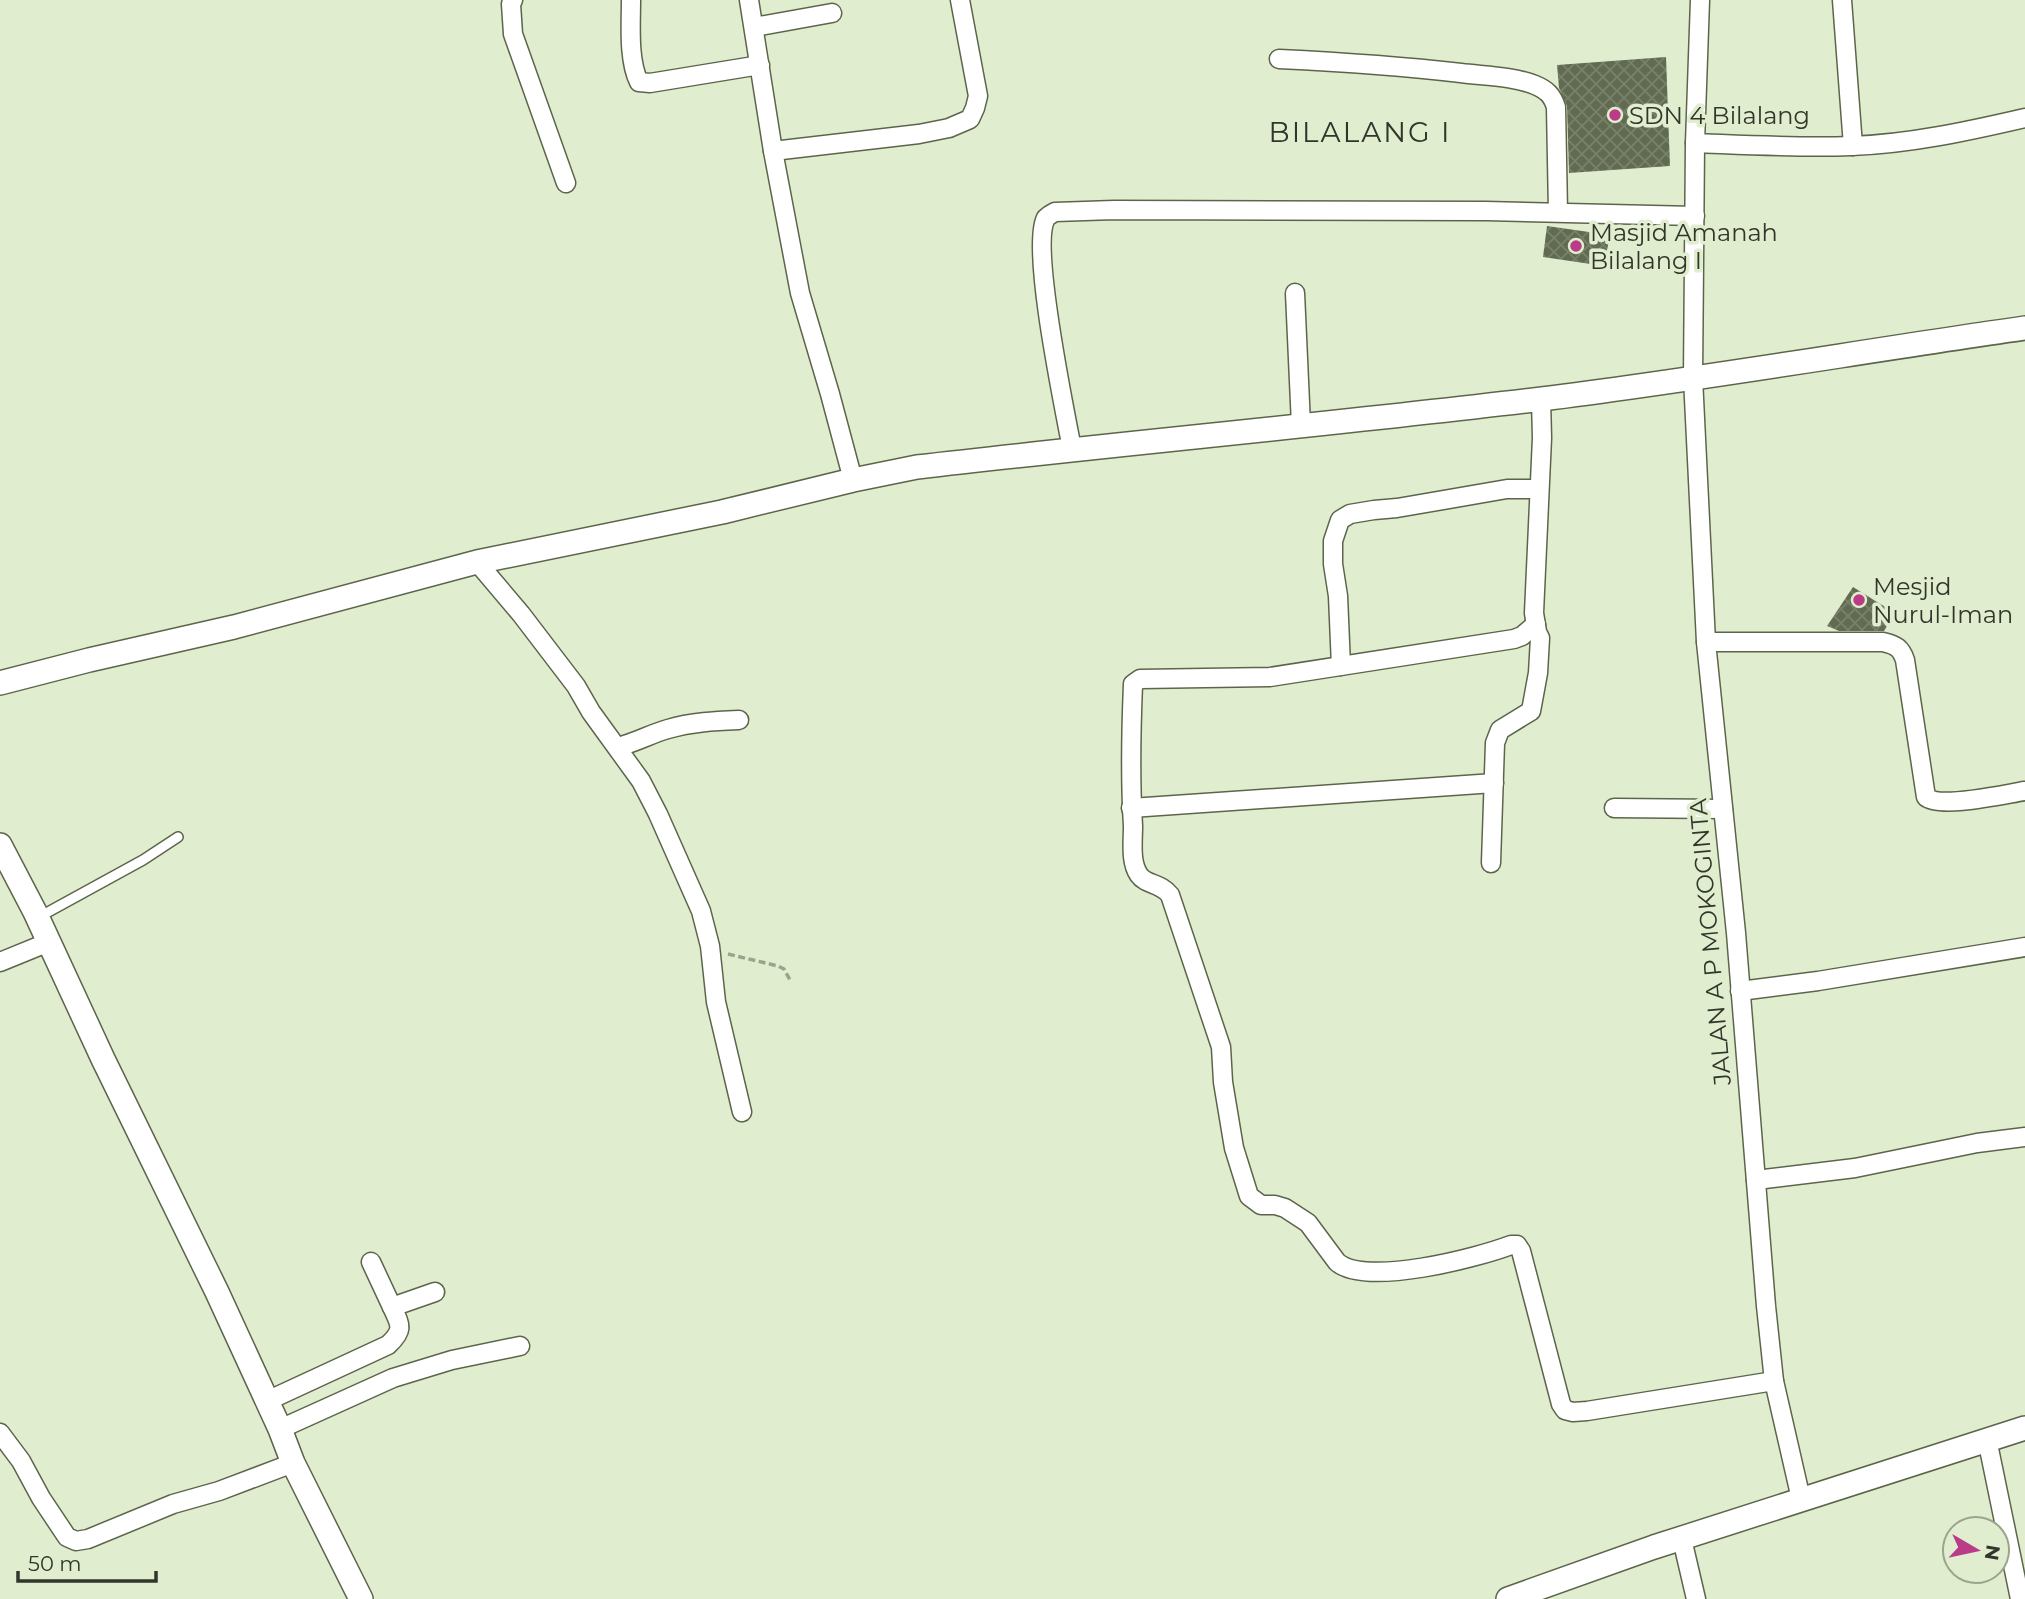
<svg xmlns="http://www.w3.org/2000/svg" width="2025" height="1599" viewBox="0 0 2025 1599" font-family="Montserrat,sans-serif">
	<defs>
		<pattern id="building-cross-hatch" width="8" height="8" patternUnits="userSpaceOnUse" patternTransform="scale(1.75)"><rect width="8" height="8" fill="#616b51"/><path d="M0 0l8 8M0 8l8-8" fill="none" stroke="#79816c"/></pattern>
	</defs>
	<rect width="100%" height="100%" fill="#e1edcf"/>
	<g fill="url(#building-cross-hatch)">
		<path d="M 1666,57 L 1670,166 L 1569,173 L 1567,106 L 1559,88 L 1557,65 Z"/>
		<path d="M 1547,226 L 1610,235 L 1604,266 L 1543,257 Z"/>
		<path d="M 1853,587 L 1895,613 L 1884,631 L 1839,631 L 1827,626 Z"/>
	</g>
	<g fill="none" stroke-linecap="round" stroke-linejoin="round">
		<g stroke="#5c654b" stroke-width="12">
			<path id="service" d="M 39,917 L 143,860 L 178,837"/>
		</g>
		<g stroke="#5c654b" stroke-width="21">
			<g id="minor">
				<path d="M 513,0 L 511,4 L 513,34 L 566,183"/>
				<path d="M 631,0 C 631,24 628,60 639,82 L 650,83 L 760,65"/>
				<path d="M 749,0 L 773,151 L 800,293 L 830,394 L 853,480"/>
				<path d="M 1700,0 L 1695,143 L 1693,378 L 1706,642 L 1736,933 L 1766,1306 L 1774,1381 L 1801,1499"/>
				<path d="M 1842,0 L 1853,146"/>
				<path d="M 754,27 L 832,13"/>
				<path d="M 1279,59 C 1340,62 1400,66 1461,73 C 1485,76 1512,76 1535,85 C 1547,90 1552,95 1556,107 L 1558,212"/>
				<path d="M 1695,143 C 1747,145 1799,148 1851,146 C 1909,144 1969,131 2025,118"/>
				<path d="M 773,151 L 919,134 L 949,128 L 970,119 L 975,108 L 978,96 L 960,0"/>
				<path d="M 1295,293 L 1301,425"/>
				<path d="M 1072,449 C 1065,411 1030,246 1046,218 C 1049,215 1051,214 1055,212 L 1114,210 L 1486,211 L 1695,216"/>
				<path d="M 477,562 L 521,614 L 576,686 L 591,712 L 641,781 L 658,814 L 701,911 L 710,946 L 716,1002 L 742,1112"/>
				<path d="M 1536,624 L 1522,636 L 1514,639 L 1270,677 L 1140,679 L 1133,684 C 1131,732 1130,779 1133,826 C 1133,842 1130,862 1139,875 C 1146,885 1161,883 1170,895 L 1221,1047 L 1223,1082 L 1234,1148 L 1249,1196 L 1261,1205 L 1275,1205 L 1285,1208 L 1308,1223 L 1337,1262 C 1365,1287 1477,1258 1511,1245 L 1517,1245 L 1521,1251 L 1561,1404 L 1565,1410 L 1573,1412 L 1587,1411 L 1774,1381"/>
				<path d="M 1706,642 L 1883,642 C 1896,645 1901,648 1905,660 L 1926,797 C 1940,809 2005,794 2025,791"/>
				<path d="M 1341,666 L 1338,596 L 1333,564 L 1333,541 L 1340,520 L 1350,514 L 1374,510 L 1397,508 L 1507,489 L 1539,489"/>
				<path d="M 617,747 C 635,743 650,734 668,729 C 692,722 715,721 739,720"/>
				<path d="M 1131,808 L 1494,783"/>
				<path d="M 1614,808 L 1723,809"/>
				<path d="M 1491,863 L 1495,743 L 1500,730 L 1531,711 L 1538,673 L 1540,638 L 1537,632 L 1534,613 L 1542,438 L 1541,399"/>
				<path d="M 0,962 L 49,942"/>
				<path d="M 1740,991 L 1818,981 L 2025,947"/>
				<path d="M 1756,1180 L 1855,1168 L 1977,1143 L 2025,1137"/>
				<path d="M 371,1262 L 392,1307"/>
				<path d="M 267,1401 L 388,1345 C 404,1330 401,1326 392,1307 L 435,1292"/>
				<path d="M 280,1429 L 393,1378 L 452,1360 L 520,1346"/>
				<path d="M 0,1433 L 21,1461 L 41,1498 L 67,1537 L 76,1541 L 88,1539 L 173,1504 L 219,1491 L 293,1463"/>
				<path d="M 1987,1439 L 2020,1599"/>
				<path d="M 1682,1539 L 1696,1599"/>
			</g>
		</g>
		<g stroke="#5c654b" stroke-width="26">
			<g id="tertiary">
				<path d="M 0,683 L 89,660 L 234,627 L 477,562 L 722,512 L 853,480 L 917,467 C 1125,443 1334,424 1542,399 C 1703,379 1864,351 2025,328"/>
				<path d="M 0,845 L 35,912 L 103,1059 L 217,1292 L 280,1429 L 293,1463 L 361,1599"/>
				<path d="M 1508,1599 L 1654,1547 L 2025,1428"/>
			</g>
		</g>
		<path stroke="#9aa48d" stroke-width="3.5" stroke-dasharray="7 3.5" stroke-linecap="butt" d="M 728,954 L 778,966 L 784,969 L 790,980"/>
		<use href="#service" stroke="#fff" stroke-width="9"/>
		<use href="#minor" stroke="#fff" stroke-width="18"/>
		<use href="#tertiary" stroke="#fff" stroke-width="23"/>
	</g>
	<g fill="#ba3b88" stroke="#e1edcf" stroke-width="2.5">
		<circle cx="1615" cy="115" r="7"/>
		<circle cx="1576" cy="246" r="7"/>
		<circle cx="1859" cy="600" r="7"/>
	</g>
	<g text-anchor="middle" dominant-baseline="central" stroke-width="7" stroke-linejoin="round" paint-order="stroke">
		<g font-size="24" fill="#31362a" stroke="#e1edcf" text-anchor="start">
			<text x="1629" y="115">SDN 4 Bilalang</text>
			<text x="1590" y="232">Masjid Amanah<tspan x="1590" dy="28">Bilalang I</tspan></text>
			<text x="1873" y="586">Mesjid<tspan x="1873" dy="28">Nurul-Iman</tspan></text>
		</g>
		<g font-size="24" fill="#31362a" stroke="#e1edcf">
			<text transform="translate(1710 942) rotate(-95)">JALAN A P MOKOGINTA</text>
		</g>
		<g font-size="28" letter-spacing="2" fill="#31362a" stroke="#e1edcf">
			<text x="1360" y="132">BILALANG I</text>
		</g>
	</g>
	<g transform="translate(1976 1550) rotate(99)"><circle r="33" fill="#e1edcf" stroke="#9ba48d" stroke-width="2"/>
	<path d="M0-5L12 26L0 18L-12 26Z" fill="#ba3b88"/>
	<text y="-10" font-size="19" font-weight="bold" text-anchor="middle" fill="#31362a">N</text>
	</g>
	<path d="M18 1571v10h138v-10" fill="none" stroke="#31362a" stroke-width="3.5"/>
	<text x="28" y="1571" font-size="21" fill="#31362a" stroke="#e1edcf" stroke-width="5" paint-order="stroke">50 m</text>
</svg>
